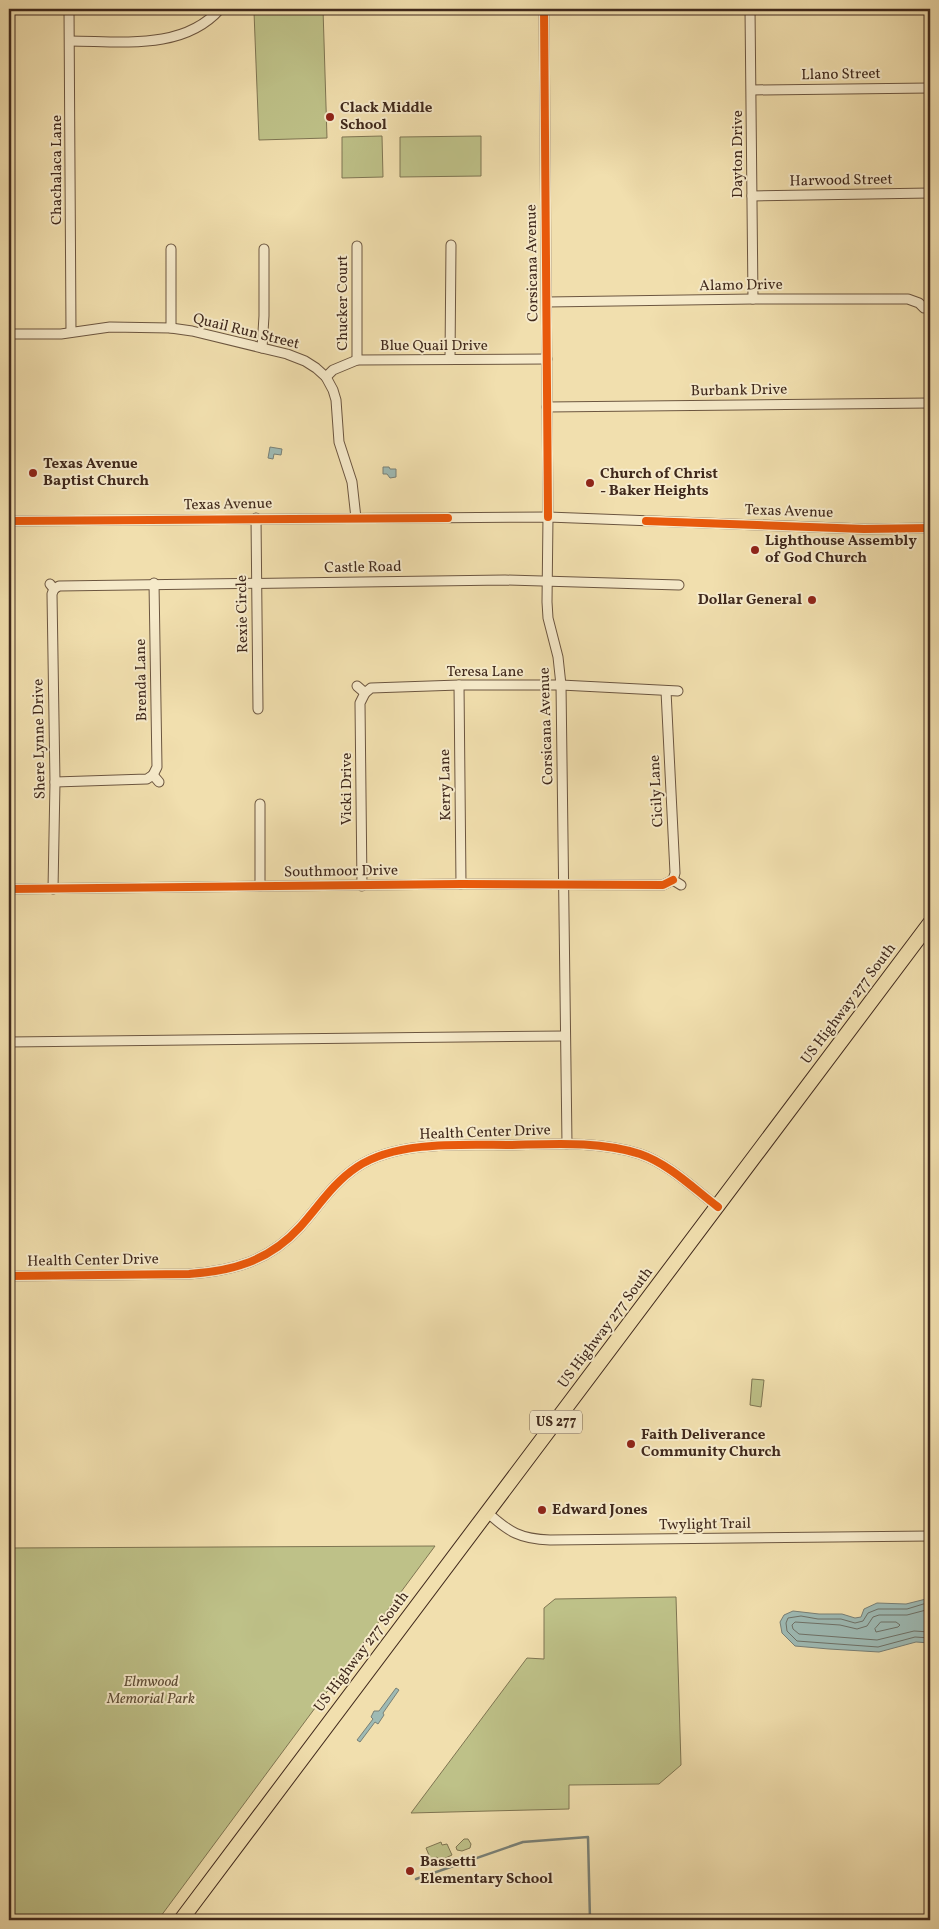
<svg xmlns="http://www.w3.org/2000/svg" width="939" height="1929" viewBox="0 0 939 1929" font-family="Vollkorn,serif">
	<rect width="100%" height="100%" fill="#f1dfae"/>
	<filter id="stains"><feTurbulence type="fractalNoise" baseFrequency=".004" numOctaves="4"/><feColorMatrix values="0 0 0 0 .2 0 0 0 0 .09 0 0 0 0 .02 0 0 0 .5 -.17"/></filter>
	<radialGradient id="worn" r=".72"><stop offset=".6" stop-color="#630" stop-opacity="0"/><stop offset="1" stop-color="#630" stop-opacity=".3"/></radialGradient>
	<g fill="#bec188" stroke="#7f7552">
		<path d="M 323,9 L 327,138 L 259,140 L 254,12 Z"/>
		<path d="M 382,136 L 383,177 L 342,178 L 342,137 Z"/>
		<path d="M 481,136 L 481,176 L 400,177 L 400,137 Z"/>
		<path d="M 752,1379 L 764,1380 L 761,1407 L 750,1405 Z"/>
		<path d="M 435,1546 L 158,1920 L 9,1920 L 9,1548 Z"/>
		<path d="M 676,1597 L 681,1765 L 659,1784 L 569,1785 L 569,1809 L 411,1813 L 527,1658 L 544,1659 L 544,1608 L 555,1599 Z"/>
		<path d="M 464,1839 L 468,1839 L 471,1844 L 470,1848 L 462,1851 L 457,1850 L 456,1847 Z"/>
		<path d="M 441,1842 L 442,1845 L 447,1844 L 452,1855 L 439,1861 L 437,1857 L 431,1860 L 426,1848 Z"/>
	</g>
	<g fill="#9ebab4" stroke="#788077">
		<path d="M 270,447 L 282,449 L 281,455 L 274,454 L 273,459 L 268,458 Z"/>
		<path d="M 389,467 L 390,469 L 396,469 L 396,477 L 390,478 L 387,474 L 383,474 L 383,467 Z"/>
		<path d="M 930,1598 L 930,1643 L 916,1642 L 879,1652 L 829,1649 L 795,1646 L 782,1633 L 780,1622 L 784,1615 L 793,1611 L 819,1614 L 842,1614 L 855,1618 L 861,1617 L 864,1609 L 877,1603 L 906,1604 Z"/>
		<path d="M 396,1688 L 399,1690 L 383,1713 L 384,1715 L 378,1724 L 375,1722 L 360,1742 L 357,1740 L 373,1719 L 371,1717 L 374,1711 L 379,1711 Z"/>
	</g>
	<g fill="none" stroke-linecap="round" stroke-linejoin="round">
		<g stroke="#6f7268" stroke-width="1">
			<path d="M 930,1602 L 907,1609 L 878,1609 L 868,1613 L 863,1621 L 855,1623 L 841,1619 L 818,1619 L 801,1616 L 788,1618 L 786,1623 L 787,1631 L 797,1641 L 878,1647 L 915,1637 L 930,1638"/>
			<path d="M 930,1609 L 907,1615 L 879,1615 L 873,1617 L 867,1626 L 857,1629 L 840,1625 L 795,1622 L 792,1625 L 793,1629 L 799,1634 L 877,1640 L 914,1631 L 930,1632"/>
			<path d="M 881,1622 L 896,1622 L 900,1625 L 898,1627 L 876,1632 L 875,1629 Z"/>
		</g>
		<path stroke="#788077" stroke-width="2.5" d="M 416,1879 L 523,1842 L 588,1837 L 590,1920"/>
		<g stroke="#6c5640" stroke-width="11">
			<g id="minor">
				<path d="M 69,9 L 71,332"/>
				<path d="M 544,9 L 548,517 L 547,602 L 548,618 L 558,657 L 561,685 L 567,1144"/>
				<path d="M 750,9 L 753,299"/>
				<path d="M 70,41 C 120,41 183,51 220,9"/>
				<path d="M 752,90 L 930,88"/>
				<path d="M 752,196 L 930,193"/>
				<path d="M 357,246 L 357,360"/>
				<path d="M 171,249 L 171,328"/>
				<path d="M 547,302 L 753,299 L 908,299 L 919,303 L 924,308 L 930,302"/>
				<path d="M 9,334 L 61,334 L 110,327 L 171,328 L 192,331 L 287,354 L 305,361 L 316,368 L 326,377 L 333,390 L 336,400 L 339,442 L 352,482 L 356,518"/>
				<path d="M 262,348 L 264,316 L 264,249"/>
				<path d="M 450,359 L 451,245"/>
				<path d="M 326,377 L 333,370 L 357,360 L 547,359"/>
				<path d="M 547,407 L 930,403"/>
				<path d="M 256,518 L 258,709"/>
				<path d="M 9,521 L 548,517 L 864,529 L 930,528"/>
				<path d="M 50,584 L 54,589 L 59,586 L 505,580 L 679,585"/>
				<path d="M 459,685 L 461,884"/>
				<path d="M 357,686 L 365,693 L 371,688 L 459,685 L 561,685 L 678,691"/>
				<path d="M 666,691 L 675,873 L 673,880 L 681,885"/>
				<path d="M 153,775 L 157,767 L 154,583"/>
				<path d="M 55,782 L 147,779 L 153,775 L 159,782"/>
				<path d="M 260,804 L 260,886"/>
				<path d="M 362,886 L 360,703 L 365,693"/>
				<path d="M 9,889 L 461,884 L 663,885 L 673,880"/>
				<path d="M 53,889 L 55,782 L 52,594 L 54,589"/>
				<path d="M 9,1042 L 565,1036"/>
				<path d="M 9,1276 L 189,1274 C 233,1271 269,1261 300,1227 C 319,1206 333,1183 357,1167 C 397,1140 466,1145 512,1145 C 555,1144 599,1141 640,1154 C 669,1164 693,1188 718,1207"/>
				<path d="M 488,1513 C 509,1532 520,1539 550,1540 L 930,1536"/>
			</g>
		</g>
		<g stroke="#40291c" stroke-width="16">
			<path id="highway" d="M 181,1920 L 930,923"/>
		</g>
		<use href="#minor" stroke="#f6eaca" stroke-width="9"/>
		<use href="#highway" stroke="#f1dfae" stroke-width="14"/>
		<g stroke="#f6eaca" stroke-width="11">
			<g id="cycleway">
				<path d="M 544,9 L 548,517"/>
				<path d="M 9,521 L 448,518"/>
				<path d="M 646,521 L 864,529 L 930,528"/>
				<path d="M 9,889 L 461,884 L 663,885 L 673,880"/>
				<path d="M 9,1276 L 189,1274 C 233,1271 269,1261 300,1227 C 319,1206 333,1183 357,1167 C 397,1140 466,1145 512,1145 C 555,1144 599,1141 640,1154 C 669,1164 693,1188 718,1207"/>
			</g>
		</g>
		<use href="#cycleway" stroke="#e8590c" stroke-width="8"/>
	</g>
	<g fill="#8f2418" stroke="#f6eaca" stroke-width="2">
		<circle cx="330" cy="117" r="5"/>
		<circle cx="33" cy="473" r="5"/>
		<circle cx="590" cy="483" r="5"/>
		<circle cx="755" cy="550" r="5"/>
		<circle cx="812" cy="600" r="5"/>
		<circle cx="631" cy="1444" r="5"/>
		<circle cx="542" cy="1510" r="5"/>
		<circle cx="410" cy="1871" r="5"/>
	</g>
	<g text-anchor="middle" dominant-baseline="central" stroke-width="4" stroke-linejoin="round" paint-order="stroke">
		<rect fill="#f6eaca" stroke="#776350" stroke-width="1" x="530" y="1410.5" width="52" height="23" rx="4"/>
		<g font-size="14" font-weight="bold" fill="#40291c">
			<text x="556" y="1422">US 277</text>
		</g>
		<g font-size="15" fill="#40291c" stroke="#f6eaca">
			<text transform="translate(841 75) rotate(-1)">Llano Street</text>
			<text transform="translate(738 154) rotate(-90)">Dayton Drive</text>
			<text transform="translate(57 170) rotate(-90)">Chachalaca Lane</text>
			<text transform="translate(841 181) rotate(-1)">Harwood Street</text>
			<text transform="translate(533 263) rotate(-91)">Corsicana Avenue</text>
			<text transform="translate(741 286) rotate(-1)">Alamo Drive</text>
			<text transform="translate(343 303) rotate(-90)">Chucker Court</text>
			<text transform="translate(246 332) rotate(14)">Quail Run Street</text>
			<text x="434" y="346">Blue Quail Drive</text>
			<text transform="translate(739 391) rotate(-1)">Burbank Drive</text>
			<text transform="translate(228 505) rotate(-1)">Texas Avenue</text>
			<text transform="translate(789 512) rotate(2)">Texas Avenue</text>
			<text transform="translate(363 568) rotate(-1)">Castle Road</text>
			<text transform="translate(243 614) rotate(-91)">Rexie Circle</text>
			<text x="485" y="672">Teresa Lane</text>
			<text transform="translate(142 680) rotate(-91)">Brenda Lane</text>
			<text transform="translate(547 726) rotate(-92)">Corsicana Avenue</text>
			<text transform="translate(40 739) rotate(-91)">Shere Lynne Drive</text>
			<text transform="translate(446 785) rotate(-91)">Kerry Lane</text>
			<text transform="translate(347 789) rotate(-90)">Vicki Drive</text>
			<text transform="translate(657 791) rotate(-93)">Cicily Lane</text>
			<text transform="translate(341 872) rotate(-1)">Southmoor Drive</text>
			<text transform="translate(849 1004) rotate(-53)">US Highway 277 South</text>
			<text transform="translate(485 1133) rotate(-2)">Health Center Drive</text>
			<text transform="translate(93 1261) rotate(-1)">Health Center Drive</text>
			<text transform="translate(606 1328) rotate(-53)">US Highway 277 South</text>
			<text transform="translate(705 1525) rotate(-1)">Twylight Trail</text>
			<text transform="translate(362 1652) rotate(-53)">US Highway 277 South</text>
		</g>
		<g font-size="15" font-weight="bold" fill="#40291c" stroke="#f6eaca" text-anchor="start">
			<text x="340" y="108">Clack Middle<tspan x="340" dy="17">School</tspan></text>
			<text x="43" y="464">Texas Avenue<tspan x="43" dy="17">Baptist Church</tspan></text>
			<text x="600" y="474">Church of Christ<tspan x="600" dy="17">- Baker Heights</tspan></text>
			<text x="765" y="541">Lighthouse Assembly<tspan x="765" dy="17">of God Church</tspan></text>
			<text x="802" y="600" text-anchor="end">Dollar General</text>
			<text x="641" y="1435">Faith Deliverance<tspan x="641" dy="17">Community Church</tspan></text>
			<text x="552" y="1510">Edward Jones</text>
			<text x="420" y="1862">Bassetti<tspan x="420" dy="17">Elementary School</tspan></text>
		</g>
		<g font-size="15" font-style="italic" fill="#604f37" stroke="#f6eaca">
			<text x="151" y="1682">Elmwood<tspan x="151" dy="17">Memorial Park</tspan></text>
		</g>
	</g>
	<rect width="939" height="1929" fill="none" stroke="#f1dfae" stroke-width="30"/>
	<rect x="10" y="10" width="919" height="1909" fill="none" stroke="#40291c" stroke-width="2.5"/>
	<rect x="15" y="15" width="909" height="1899" fill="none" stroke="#40291c"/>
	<rect width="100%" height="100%" filter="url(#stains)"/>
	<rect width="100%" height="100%" fill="url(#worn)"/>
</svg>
